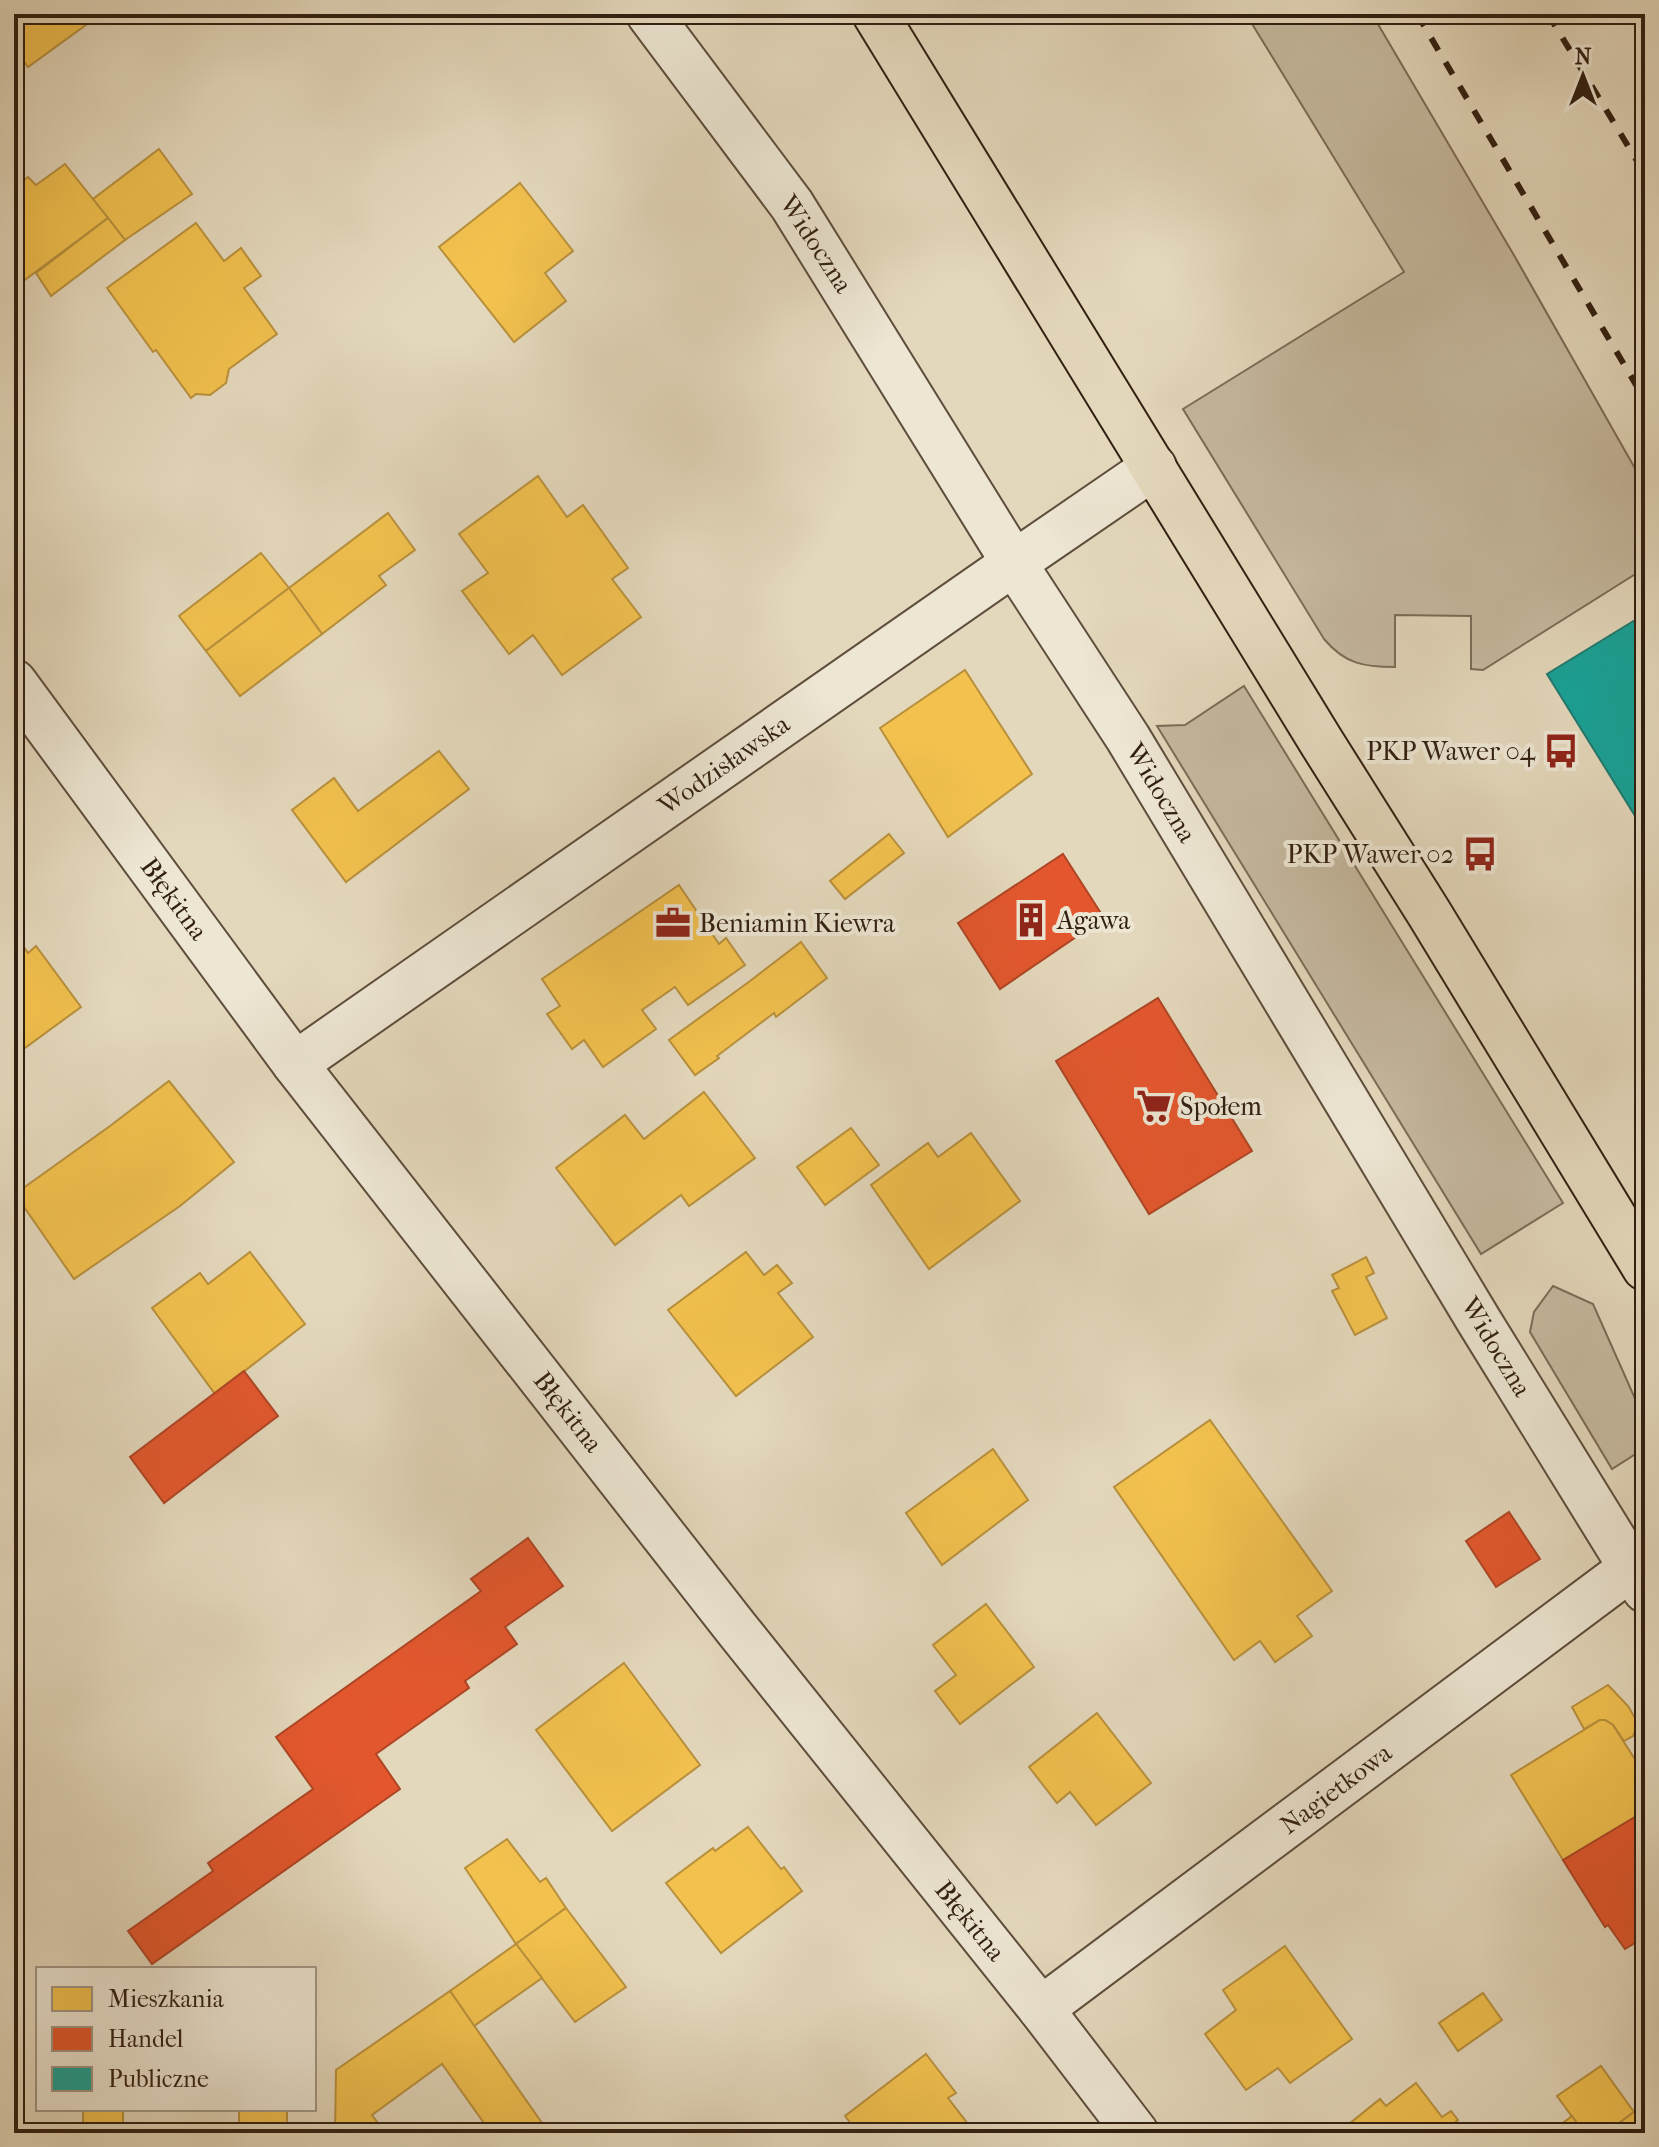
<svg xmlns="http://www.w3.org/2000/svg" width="1659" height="2147" viewBox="0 0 1659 2147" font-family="'IM FELL French Canon',serif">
	<rect width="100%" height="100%" fill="#e4d8bc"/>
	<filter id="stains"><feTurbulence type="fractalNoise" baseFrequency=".0025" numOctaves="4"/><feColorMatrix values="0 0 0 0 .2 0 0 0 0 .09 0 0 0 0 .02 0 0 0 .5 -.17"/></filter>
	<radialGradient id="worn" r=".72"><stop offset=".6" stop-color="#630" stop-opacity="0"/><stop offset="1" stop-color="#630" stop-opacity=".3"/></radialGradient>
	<g fill="#c6b99f" stroke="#7c6c58" stroke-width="2">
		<path d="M 1246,14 L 1372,14 L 1515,257 L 1645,486 L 1645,568 L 1483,670 L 1471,669 L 1471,616 L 1395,615 L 1395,667 C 1364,667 1345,664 1324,639 L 1183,409 L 1404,272 Z"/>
		<path d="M 1244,686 L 1563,1203 L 1481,1254 L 1157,726 L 1185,725 Z"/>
		<path d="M 1553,1286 L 1593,1304 L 1645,1421 L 1645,1448 L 1612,1469 L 1530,1332 L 1534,1312 Z"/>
	</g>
	<g fill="#f2c14e" stroke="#b8903c" stroke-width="2">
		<path d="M 14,14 L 101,14 L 28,67 L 14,48 Z"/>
		<path d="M 159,149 L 192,194 L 125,240 L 93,199 Z"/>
		<path d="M 65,164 L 108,218 L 14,288 L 14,187 L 28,177 L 36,185 Z"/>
		<path d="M 520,183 L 573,251 L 545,273 L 566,301 L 514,342 L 439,247 Z"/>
		<path d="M 108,218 L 125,240 L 51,296 L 36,273 Z"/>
		<path d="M 196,223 L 224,261 L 241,248 L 261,276 L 244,288 L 277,334 L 229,369 L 226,383 L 210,395 L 196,394 L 191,398 L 156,350 L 153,352 L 107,288 Z"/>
		<path d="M 538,476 L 567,517 L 583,505 L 628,568 L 612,579 L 641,617 L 562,675 L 533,635 L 509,654 L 462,591 L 488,573 L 459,534 Z"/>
		<path d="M 388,513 L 415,550 L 379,576 L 386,585 L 322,634 L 289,588 Z"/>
		<path d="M 261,553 L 289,588 L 206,651 L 179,616 Z"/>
		<path d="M 289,588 L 322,634 L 240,696 L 206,651 Z"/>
		<path d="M 965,670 L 1032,774 L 948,837 L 880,728 Z"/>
		<path d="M 439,751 L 469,789 L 346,882 L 292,810 L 334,778 L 358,811 Z"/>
		<path d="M 889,834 L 904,853 L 845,899 L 830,881 Z"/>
		<path d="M 679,885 L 719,944 L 726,938 L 745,965 L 688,1005 L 675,987 L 642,1010 L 656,1029 L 603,1067 L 584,1040 L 572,1049 L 547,1014 L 560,1006 L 542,979 Z"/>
		<path d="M 14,932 L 28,953 L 36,946 L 81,1007 L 14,1056 Z"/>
		<path d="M 801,942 L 827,978 L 776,1017 L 774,1013 L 717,1056 L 719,1058 L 695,1075 L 669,1040 L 750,981 Z"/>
		<path d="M 169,1081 L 234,1162 L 180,1206 L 74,1279 L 15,1194 L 110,1126 Z"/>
		<path d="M 704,1092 L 755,1158 L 689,1206 L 681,1195 L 615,1245 L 556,1168 L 625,1115 L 644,1139 Z"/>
		<path d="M 851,1128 L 879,1165 L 825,1205 L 797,1167 Z"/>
		<path d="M 971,1133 L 1020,1201 L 929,1269 L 871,1185 L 928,1143 L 938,1157 Z"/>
		<path d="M 250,1252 L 305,1324 L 215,1394 L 152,1308 L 200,1273 L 208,1284 Z"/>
		<path d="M 746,1252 L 764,1275 L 777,1265 L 792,1283 L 778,1293 L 813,1337 L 736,1396 L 668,1310 Z"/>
		<path d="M 1366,1257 L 1374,1273 L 1366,1277 L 1387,1318 L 1355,1335 L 1332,1291 L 1339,1288 L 1332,1275 Z"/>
		<path d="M 1210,1420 L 1332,1591 L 1297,1616 L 1312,1636 L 1275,1662 L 1260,1641 L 1234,1660 L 1114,1487 Z"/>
		<path d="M 993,1449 L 1028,1500 L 942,1565 L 906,1513 Z"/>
		<path d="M 986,1604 L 1034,1667 L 960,1724 L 935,1691 L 956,1675 L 933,1645 Z"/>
		<path d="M 624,1663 L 700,1765 L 612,1831 L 536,1730 Z"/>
		<path d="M 1608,1685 L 1628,1706 L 1638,1723 L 1633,1736 L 1624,1741 L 1613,1725 L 1605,1720 L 1600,1720 L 1584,1729 L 1572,1707 Z"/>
		<path d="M 1097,1713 L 1151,1783 L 1096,1825 L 1070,1792 L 1057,1803 L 1029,1767 Z"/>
		<path d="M 1600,1720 L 1605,1720 L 1613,1725 L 1645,1775 L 1645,1811 L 1563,1860 L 1511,1775 Z"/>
		<path d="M 748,1827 L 781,1869 L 784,1867 L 802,1891 L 721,1953 L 666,1883 L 713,1848 L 715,1851 Z"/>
		<path d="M 507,1839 L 540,1882 L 546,1878 L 566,1908 L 516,1944 L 465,1868 Z"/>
		<path d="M 566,1908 L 626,1987 L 575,2022 L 516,1944 Z"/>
		<path d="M 516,1944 L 542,1978 L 474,2026 L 450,1991 Z"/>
		<path d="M 1285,1946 L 1352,2039 L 1290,2083 L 1278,2068 L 1246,2090 L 1205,2034 L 1236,2010 L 1223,1990 Z"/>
		<path d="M 450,1991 L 549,2133 L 491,2133 L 442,2064 L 372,2115 L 380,2126 L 380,2133 L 335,2133 L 336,2070 Z"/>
		<path d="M 1483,1993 L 1502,2020 L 1458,2051 L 1439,2023 Z"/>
		<path d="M 926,2054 L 956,2093 L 948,2098 L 975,2133 L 858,2133 L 845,2116 Z"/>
		<path d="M 1601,2066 L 1634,2112 L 1606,2133 L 1584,2133 L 1557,2096 Z"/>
		<path d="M 1416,2083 L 1442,2117 L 1451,2111 L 1458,2120 L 1442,2133 L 1352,2133 L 1355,2131 L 1349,2124 L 1380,2099 L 1386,2106 Z"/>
		<rect x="83" y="2109" width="40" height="24"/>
		<rect x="239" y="2109" width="48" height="24"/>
		<path d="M 1634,2112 L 1645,2127 L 1645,2133 L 1606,2133 Z"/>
		<path d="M 1572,2116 L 1584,2133 L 1550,2133 Z"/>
	</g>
	<g fill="#e4572e" stroke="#ae4625" stroke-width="2">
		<path d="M 1063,854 L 1104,918 L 1000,989 L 958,923 Z"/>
		<path d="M 1158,998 L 1252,1151 L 1149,1214 L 1056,1061 Z"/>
		<path d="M 244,1371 L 278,1416 L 164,1503 L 130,1457 Z"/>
		<path d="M 1509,1512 L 1540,1559 L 1496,1587 L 1466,1541 Z"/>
		<path d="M 528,1538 L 563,1586 L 505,1627 L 517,1644 L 465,1681 L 469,1688 L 376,1754 L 400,1789 L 152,1964 L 128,1931 L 213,1871 L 208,1863 L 313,1789 L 276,1737 L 481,1591 L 471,1579 Z"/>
		<path d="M 1645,1811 L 1645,1937 L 1625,1949 L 1608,1925 L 1605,1927 L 1563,1860 Z"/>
	</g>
	<path fill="#17a398" stroke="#1f7b70" stroke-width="2" d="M 1645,614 L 1645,832 L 1547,674 Z"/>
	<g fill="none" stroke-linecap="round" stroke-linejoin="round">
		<g stroke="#5e4d3c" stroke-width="48">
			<g id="minor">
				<path d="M 649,14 L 792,205 L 1014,563 L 1128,738 L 1479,1321 L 1645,1590"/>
				<path d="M 14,682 L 295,1064 L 736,1628 L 1041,2009 L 1136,2133"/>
				<path d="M 295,1064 L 1014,563 L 1154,467"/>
				<path d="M 1041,2009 L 1631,1568"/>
			</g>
		</g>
		<g stroke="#311f11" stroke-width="48">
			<path id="major" d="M 875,14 L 1322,743 L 1429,913 L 1645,1268"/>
		</g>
		<use href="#minor" stroke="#ede6d3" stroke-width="44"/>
		<use href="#major" stroke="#e4d8bc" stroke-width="44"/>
		<g stroke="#311f11" stroke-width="6" stroke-dasharray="14 14" stroke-linecap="butt">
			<path d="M 1417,14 L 1645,400"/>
			<path d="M 1548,14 L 1645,174"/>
		</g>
	</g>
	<defs>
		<g id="bus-bare" transform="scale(2.76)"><path d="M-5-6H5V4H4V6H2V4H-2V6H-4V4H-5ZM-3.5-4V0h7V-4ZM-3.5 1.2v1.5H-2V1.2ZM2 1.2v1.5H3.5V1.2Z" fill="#8f2418" stroke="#ede6d3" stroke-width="2.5" paint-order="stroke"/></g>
		<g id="building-bare" transform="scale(2.76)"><path d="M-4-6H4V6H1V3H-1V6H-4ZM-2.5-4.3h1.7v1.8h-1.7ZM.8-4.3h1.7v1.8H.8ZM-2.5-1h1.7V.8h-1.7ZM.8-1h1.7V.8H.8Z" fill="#8f2418" stroke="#ede6d3" stroke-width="2.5" paint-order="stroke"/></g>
		<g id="office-bare" transform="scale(2.76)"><path d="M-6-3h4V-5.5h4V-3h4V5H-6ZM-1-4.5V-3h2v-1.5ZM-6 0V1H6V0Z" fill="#8f2418" stroke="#ede6d3" stroke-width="2.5" paint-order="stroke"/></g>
		<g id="supermarket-bare" transform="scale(2.76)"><path d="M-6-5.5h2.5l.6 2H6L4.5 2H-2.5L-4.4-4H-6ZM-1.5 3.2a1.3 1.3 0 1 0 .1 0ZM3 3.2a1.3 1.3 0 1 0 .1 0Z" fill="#8f2418" stroke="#ede6d3" stroke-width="2.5" paint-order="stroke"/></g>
	</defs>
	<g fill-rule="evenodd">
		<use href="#bus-bare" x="1561" y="751"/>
		<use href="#bus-bare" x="1480" y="854"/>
		<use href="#building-bare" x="1031" y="920"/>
		<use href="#office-bare" x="673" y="923"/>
		<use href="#supermarket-bare" x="1154" y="1106"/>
	</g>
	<g text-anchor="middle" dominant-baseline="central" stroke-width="8" stroke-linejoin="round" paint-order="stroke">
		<g font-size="26" fill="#311f11" stroke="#ede6d3">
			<text transform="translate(816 244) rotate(57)">Widoczna</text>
			<text transform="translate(724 765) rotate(-35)">Wodzisławska</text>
			<text transform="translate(1161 793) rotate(59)">Widoczna</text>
			<text transform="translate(174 899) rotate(54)">Błękitna</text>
			<text transform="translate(1496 1347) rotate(59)">Widoczna</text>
			<text transform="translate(568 1412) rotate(52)">Błękitna</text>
			<text transform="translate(1336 1789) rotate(-37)">Nagietkowa</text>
			<text transform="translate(970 1921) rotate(51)">Błękitna</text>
		</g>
		<g font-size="26" fill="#311f11" stroke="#ede6d3" text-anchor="start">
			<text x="1535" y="751" text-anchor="end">PKP Wawer 04</text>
			<text x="1454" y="854" text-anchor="end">PKP Wawer 02</text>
			<text x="1057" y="920">Agawa</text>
			<text x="699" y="923">Beniamin Kiewra</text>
			<text x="1180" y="1106">Społem</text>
		</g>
	</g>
	<rect width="1659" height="2147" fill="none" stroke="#e4d8bc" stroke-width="48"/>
	<rect x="16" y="16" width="1627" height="2115" fill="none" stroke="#311f11" stroke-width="4"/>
	<rect x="24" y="24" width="1611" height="2099" fill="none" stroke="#311f11" stroke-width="2"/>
	<rect x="36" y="1967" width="280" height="144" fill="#ede6d3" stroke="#a29685" stroke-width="2"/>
	<rect x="52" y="1987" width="40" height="24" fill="#f2c14e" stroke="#a29685" stroke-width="2"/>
	<text x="108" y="2007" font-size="24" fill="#311f11">Mieszkania</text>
	<rect x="52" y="2027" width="40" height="24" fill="#e4572e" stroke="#a29685" stroke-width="2"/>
	<text x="108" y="2047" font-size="24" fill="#311f11">Handel</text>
	<rect x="52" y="2067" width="40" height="24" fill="#17a398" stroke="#a29685" stroke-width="2"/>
	<text x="108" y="2087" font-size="24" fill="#311f11">Publiczne</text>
	<g transform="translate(1583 76)" stroke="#ede6d3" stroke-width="6" paint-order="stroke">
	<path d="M0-6L14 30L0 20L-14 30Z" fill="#311f11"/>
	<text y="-12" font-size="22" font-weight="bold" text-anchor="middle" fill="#311f11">N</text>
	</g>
	<rect width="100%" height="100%" filter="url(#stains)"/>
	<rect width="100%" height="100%" fill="url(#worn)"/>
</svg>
